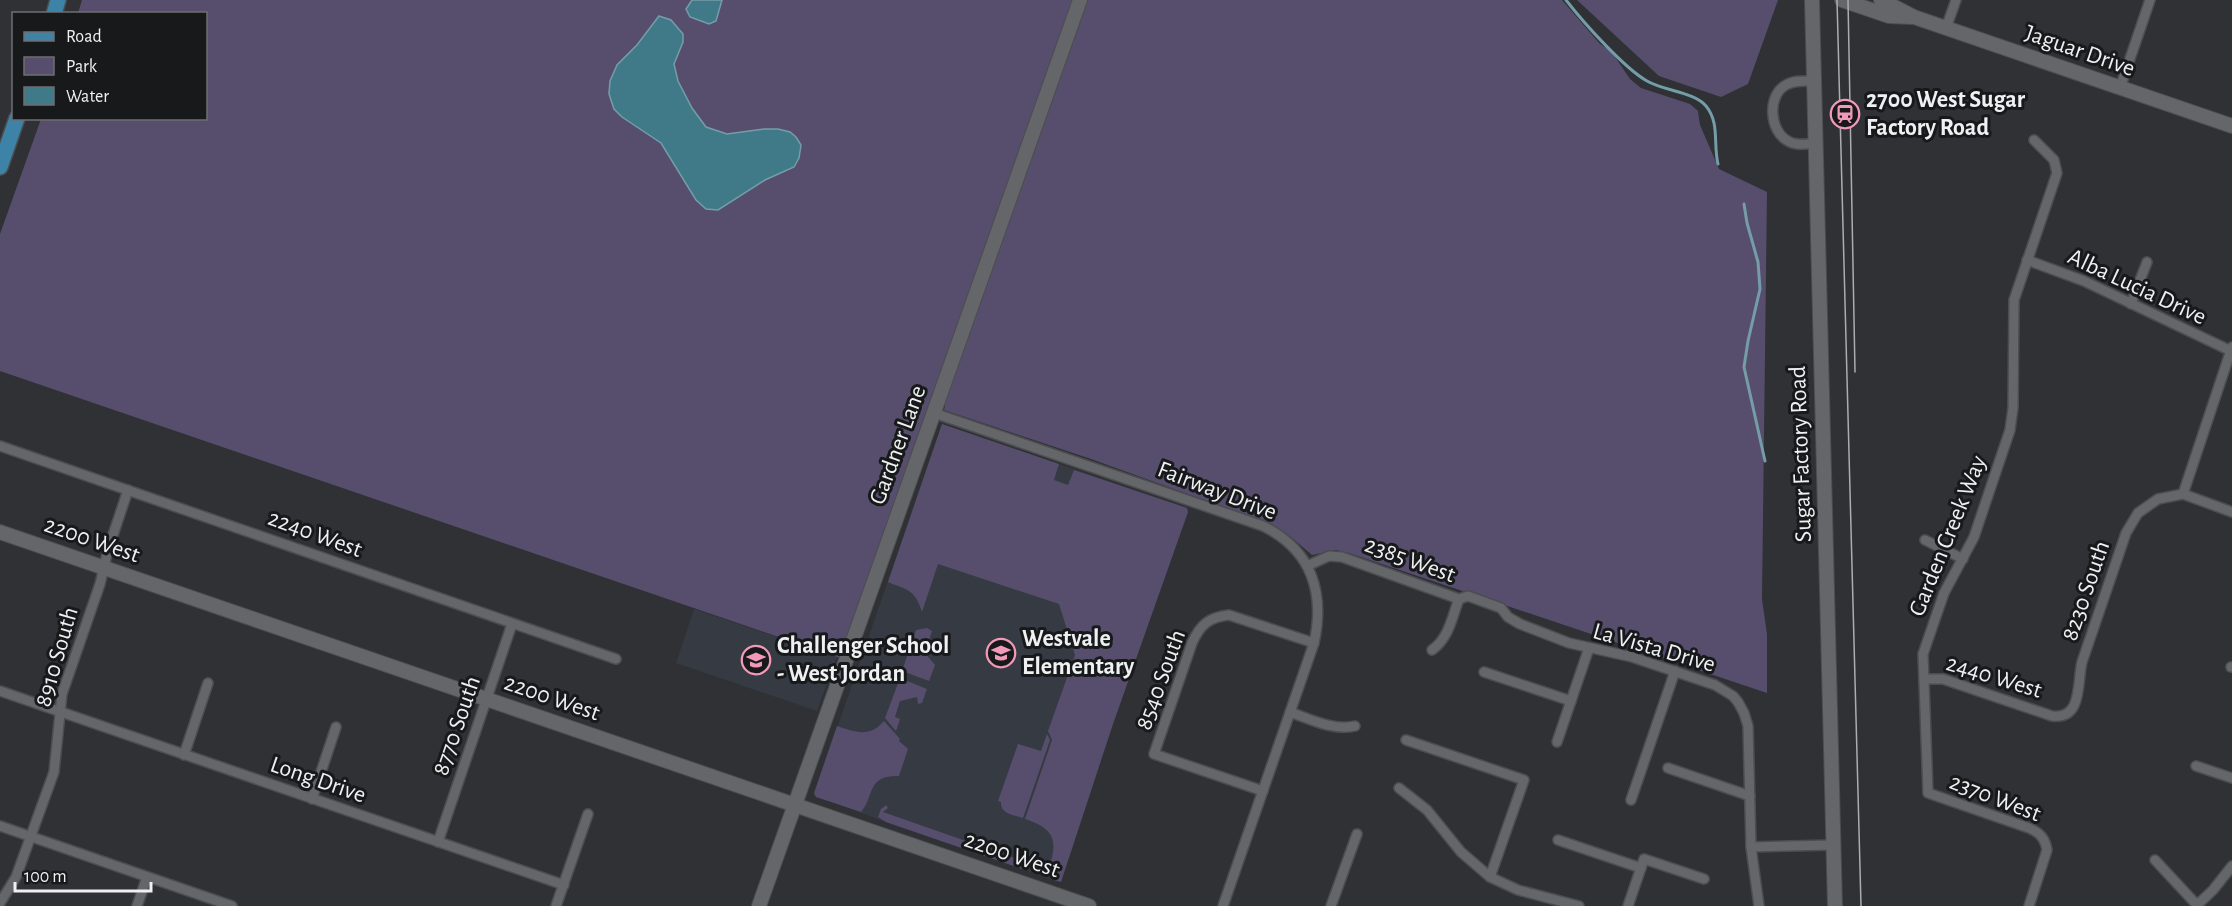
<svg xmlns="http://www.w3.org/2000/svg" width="2232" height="906" viewBox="0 0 2232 906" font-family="'Alegreya Sans',sans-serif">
	<rect width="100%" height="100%" fill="#2f3135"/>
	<g fill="#353a43">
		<path d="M 942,424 L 1187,508 L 1188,512 L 1113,724 L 1061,882 L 888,823 L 814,795 Z"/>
		<path d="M 694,609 L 837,657 L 817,711 L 676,663 Z"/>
	</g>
	<g fill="#574e6d">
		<path d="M 82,0 L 1562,0 L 1600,44 L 1611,51 L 1630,79 L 1641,88 L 1690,104 L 1698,111 L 1700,125 L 1719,169 L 1767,192 L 1762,599 L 1767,634 L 1767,693 L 1349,553 L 1336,550 L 1312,555 L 1291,537 L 1268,523 L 1091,459 L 944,410 L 945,406 L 935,402 L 840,658 L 0,371 L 0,234 L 41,119 L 206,118 L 206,14 L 78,13 Z"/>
		<path d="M 1577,0 L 1778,0 L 1748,84 L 1721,97 L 1659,76 Z"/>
		<path d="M 942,424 L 1059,464 L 1054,480 L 1068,485 L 1074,470 L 1187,508 L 1188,512 L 1113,724 L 1061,882 L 1051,879 L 1047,874 C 1057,844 1059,830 1025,819 L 1052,740 L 1048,731 L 1075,655 L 1059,604 L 938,564 L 922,612 C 915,589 907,590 888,582 Z"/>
		<path d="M 927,628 L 932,631 L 925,653 L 935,665 L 929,681 L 902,671 L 916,630 Z"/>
		<path d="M 900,678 L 927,689 L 922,703 L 918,704 L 917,697 L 900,701 L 895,717 L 900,719 L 896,731 L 885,718 Z"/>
		<path d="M 884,721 L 900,739 L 899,741 L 908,749 L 899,776 C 866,775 875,796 861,812 L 816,797 L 814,793 L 837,726 C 855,732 870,738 884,721 Z"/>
		<path d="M 1047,734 L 1050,740 L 1023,818 C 1014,815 1000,814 1001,802 L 998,801 L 1018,744 L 1041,751 Z"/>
		<path d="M 886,805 L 888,808 L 883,812 L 1023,861 L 1029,855 L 1034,857 L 1036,861 L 1032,870 L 1030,868 L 1025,870 L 886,822 L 878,817 L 881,809 Z"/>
	</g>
	<g fill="#407a89" stroke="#749da8" stroke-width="1.5">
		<path d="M 692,0 L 722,0 L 716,21 L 709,24 L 690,17 L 686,9 Z"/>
		<path d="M 659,16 L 671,20 L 683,34 L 683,42 L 674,64 L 678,81 L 692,108 L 706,127 L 727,134 L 764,129 L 778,129 L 790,132 L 796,137 L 801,145 L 799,158 L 794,167 L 765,180 L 718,210 L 706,209 L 696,200 L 661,143 L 622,117 L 614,109 L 609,94 L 610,81 L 617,65 L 637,45 Z"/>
	</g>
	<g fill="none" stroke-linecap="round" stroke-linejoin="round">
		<g stroke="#749da8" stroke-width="3">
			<path d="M 1566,0 C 1583,22 1624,68 1647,81 C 1664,91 1694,92 1706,106 C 1720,123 1713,144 1718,164"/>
			<path d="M 1744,204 L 1747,223 L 1758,262 L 1760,289 L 1748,341 L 1744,367 L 1765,461"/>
		</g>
		<g stroke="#4b4d4f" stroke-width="12">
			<g id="street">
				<path d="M 1946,28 L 1956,0"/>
				<path d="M 1814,81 C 1805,81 1794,80 1786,85 C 1767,95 1769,131 1788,141 C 1796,146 1806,144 1815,143"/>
				<path d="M 2120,88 L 2150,0"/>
				<path d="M 2027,260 L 2084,281 L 2231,351"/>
				<path d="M 2131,304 L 2147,262"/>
				<path d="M 934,413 L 1263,526 C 1312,550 1325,593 1314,643 L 1223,906"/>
				<path d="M 0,446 L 616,659"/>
				<path d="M 2183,494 L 2232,347"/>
				<path d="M 1925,540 L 1963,559"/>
				<path d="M 1307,566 L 1329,556 L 1342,557 L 1459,599 L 1468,596 L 1501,608 L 1508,617 L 1520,624 L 1569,643 L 1632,657 L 1715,685 L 1733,696 L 1738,702 L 1744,713 L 1748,726 L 1751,847 L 1759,906"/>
				<path d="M 1432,650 C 1449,638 1452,617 1459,599"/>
				<path d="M 2231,667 L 2232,667"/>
				<path d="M 1484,672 L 1571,701"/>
				<path d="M 1924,679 L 1943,679 L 2052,716 C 2083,720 2077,682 2082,662 L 2126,533 L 2138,513 L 2158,499 L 2183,494 L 2232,512"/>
				<path d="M 0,691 L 564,885"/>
				<path d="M 1290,712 C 1310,719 1333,731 1355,726"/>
				<path d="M 1406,740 L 1524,780 L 1490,877"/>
				<path d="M 1557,742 L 1589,648"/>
				<path d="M 184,755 L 208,683"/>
				<path d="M 2196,766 L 2232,778"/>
				<path d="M 1668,768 L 1750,796"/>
				<path d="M 1399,788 L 1427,810 L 1461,852 L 1490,877 L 1518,890 L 1579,906"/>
				<path d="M 1263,791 L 1154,754 L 1192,643 C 1200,625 1209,617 1229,615 L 1314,643"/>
				<path d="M 312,799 L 336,727"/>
				<path d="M 1631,800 L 1675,671"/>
				<path d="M 0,826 L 232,906"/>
				<path d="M 1558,840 L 1641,868"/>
				<path d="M 438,842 L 512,624"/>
				<path d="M 1751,847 L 1834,845"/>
				<path d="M 2155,860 L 2197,905"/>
				<path d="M 0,903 L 16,877 L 54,772 L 62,694 L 100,584 L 108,550 L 128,490"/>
				<path d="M 137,906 L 147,877"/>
				<path d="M 556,906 L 588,814"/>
				<path d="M 1331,906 L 1357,834"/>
				<path d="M 1628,906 L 1644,859 L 1704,879"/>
				<path d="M 2029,906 L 2047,850 C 2045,838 2040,833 2029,828 L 1928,793 L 1923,654 L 1944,593 L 1974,537 L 2010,430 L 2013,408 L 2014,300 L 2057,173 L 2054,160 L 2034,140"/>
				<path d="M 2196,906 L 2213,890 L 2232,866"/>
			</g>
		</g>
		<g stroke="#4b4d4f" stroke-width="16">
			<g id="secondary">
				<path d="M 1812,0 L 1835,906"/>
				<path d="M 1842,0 L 1889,16 L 1912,17"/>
				<path d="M 1881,0 L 1914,17 L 2232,126"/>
				<path d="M 0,532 L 1089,906"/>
				<path d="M 759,906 L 1080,0"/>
			</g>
		</g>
		<g stroke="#4b4d4f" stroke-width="18">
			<g id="primary">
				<path d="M 54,14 L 58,0"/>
				<path d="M 0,167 L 17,118"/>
			</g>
		</g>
		<use href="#street" stroke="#64666a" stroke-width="9"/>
		<use href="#secondary" stroke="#64666a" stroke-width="14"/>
		<use href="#primary" stroke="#3d83a7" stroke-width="15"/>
		<g stroke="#abadb0" stroke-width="1.5">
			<path d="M 1837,0 L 1861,906"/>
			<path d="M 1848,0 L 1855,372"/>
		</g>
	</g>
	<defs>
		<g id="station-ring" transform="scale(1.5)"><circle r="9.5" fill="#18191b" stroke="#f09ab7" stroke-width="1.5"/><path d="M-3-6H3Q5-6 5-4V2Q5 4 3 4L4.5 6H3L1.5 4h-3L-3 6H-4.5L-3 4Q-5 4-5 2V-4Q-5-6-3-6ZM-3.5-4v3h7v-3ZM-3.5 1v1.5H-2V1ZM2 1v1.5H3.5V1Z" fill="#f09ab7"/></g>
		<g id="school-ring" transform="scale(1.5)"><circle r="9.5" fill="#18191b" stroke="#f09ab7" stroke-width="1.5"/><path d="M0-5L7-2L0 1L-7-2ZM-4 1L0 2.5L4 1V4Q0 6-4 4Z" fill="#f09ab7"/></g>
	</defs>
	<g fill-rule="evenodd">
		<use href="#station-ring" x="1845" y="114"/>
		<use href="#school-ring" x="1001" y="653"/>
		<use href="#school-ring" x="756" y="660"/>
	</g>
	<g text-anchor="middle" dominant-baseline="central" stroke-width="6" stroke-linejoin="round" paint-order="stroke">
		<g font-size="24" fill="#eef0f2" stroke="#18191b">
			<text transform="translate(2080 51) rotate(19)">Jaguar Drive</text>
			<text transform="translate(2137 287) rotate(25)">Alba Lucia Drive</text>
			<text transform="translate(898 445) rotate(-70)">Gardner Lane</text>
			<text transform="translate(1801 454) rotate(-92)">Sugar Factory Road</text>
			<text transform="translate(1217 491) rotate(21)">Fairway Drive</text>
			<text transform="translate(315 534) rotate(20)">2240 West</text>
			<text transform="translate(1948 536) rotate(-68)">Garden Creek Way</text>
			<text transform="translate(92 540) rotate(19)">2200 West</text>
			<text transform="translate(1410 560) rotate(20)">2385 West</text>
			<text transform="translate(2086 591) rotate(-71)">8230 South</text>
			<text transform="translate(1654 648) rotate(16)">La Vista Drive</text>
			<text transform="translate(57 657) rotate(-74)">8910 South</text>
			<text transform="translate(1994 677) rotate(17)">2440 West</text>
			<text transform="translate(1161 680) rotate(-70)">8540 South</text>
			<text transform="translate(552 698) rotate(19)">2200 West</text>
			<text transform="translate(457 726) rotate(-71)">8770 South</text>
			<text transform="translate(318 780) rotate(19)">Long Drive</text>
			<text transform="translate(1995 798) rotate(21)">2370 West</text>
			<text transform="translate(1012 855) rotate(19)">2200 West</text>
		</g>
		<g font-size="24" font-weight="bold" fill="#eef0f2" stroke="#18191b" text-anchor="start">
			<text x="1866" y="100">2700 West Sugar<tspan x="1866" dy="28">Factory Road</tspan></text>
			<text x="1022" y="639">Westvale<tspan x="1022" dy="28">Elementary</tspan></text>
			<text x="777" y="646">Challenger School<tspan x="777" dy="28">- West Jordan</tspan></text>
		</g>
	</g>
	<rect x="12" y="12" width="195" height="108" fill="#18191b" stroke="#6e6f71" stroke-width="1.5"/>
	<rect x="24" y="32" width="30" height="9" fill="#3d83a7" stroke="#6e6f71" stroke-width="1.5"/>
	<text x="66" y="42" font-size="18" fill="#eef0f2">Road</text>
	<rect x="24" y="57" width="30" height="18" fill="#574e6d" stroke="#6e6f71" stroke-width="1.5"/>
	<text x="66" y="72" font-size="18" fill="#eef0f2">Park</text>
	<rect x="24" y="87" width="30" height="18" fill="#407a89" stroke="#6e6f71" stroke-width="1.5"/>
	<text x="66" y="102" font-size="18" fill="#eef0f2">Water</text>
	<path d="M15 882v9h136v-9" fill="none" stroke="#eef0f2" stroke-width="3"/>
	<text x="24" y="882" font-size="18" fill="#eef0f2" stroke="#18191b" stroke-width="4.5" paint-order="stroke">100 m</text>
</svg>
